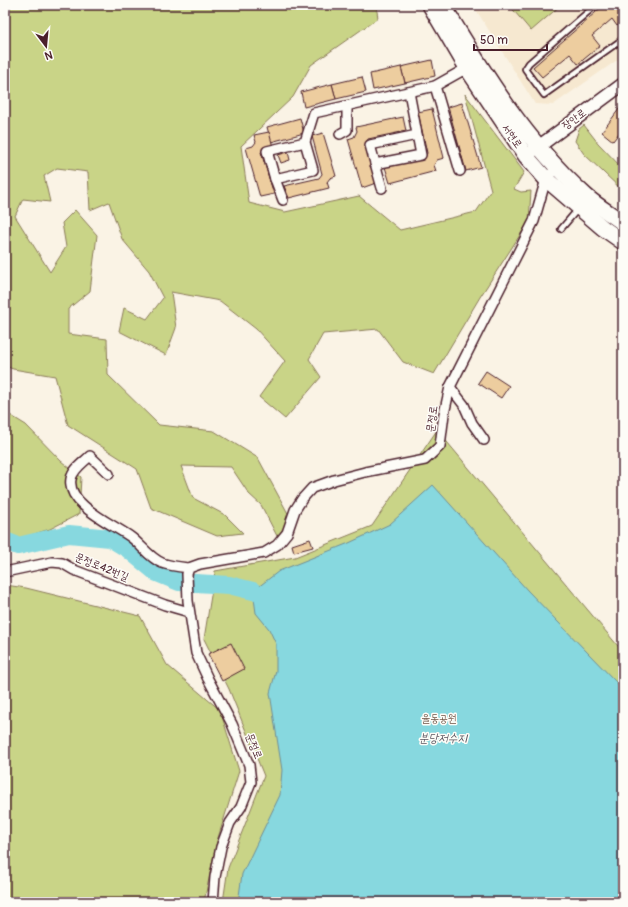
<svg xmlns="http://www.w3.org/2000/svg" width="628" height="907" viewBox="0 0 628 907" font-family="Pangolin,'Poor Story',sans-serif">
	<rect width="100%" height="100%" fill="#faf3e5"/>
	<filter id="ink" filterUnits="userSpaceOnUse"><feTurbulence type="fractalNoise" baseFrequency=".025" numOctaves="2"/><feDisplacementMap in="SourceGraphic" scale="8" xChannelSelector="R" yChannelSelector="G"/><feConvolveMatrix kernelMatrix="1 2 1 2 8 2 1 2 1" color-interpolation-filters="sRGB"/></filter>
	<g filter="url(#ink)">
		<path fill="#f6e8d0" d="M 473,5 L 623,5 L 623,56 L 553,105 L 535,104 Z"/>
		<g fill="#c9d487" stroke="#8a7a59">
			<path d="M 5,5 L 376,5 L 378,18 L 311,65 L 293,97 L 241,146 L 249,203 L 285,212 L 359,196 L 400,230 L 476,212 L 491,190 L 465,94 L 524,172 L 514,189 L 521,192 L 531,191 L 529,221 L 480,297 L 434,374 L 403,362 L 378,329 L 323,334 L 309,359 L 321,377 L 285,419 L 259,397 L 285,361 L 256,329 L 220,301 L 171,292 L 176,328 L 166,355 L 119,331 L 124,308 L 147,319 L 163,298 L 149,271 L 122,239 L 109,202 L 90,210 L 88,172 L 57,168 L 44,176 L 50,202 L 23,199 L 15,216 L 50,272 L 66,247 L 62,223 L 75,210 L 97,235 L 90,291 L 68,309 L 68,334 L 107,339 L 108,375 L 159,425 L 214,431 L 258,458 L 291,519 L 277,536 L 261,505 L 249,494 L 231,467 L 181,466 L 193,498 L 225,515 L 243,533 L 217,536 L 151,508 L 137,469 L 68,425 L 55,376 L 13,369 L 5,366 Z"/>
			<path d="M 509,5 L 561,5 L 531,31 Z"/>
			<path d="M 584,125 L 598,143 L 623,169 L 623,191 L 584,154 L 575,141 L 579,129 Z"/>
			<path d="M 5,412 L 26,425 L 61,461 L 81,477 L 79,514 L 50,529 L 5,543 Z"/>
			<path d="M 437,430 L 623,652 L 623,902 L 223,902 L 228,868 L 264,776 L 229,689 L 204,639 L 215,571 L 295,557 L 372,526 Z"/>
			<path d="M 5,585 L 26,588 L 140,616 L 167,665 L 220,710 L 239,771 L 217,841 L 205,897 L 205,902 L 5,902 Z"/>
		</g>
		<path fill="#87d8df" stroke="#6f8e97" d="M 433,485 L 528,591 L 618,684 L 623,701 L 623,902 L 240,902 L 239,896 L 242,874 L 280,795 L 282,770 L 270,693 L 276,671 L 276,644 L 269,629 L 256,613 L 253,591 L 279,571 L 349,543 L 390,524 Z"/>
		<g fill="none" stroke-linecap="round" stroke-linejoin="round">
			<path stroke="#87d8df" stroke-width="18" d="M 5,541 L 18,546 L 69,534 L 110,538 L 128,549 L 157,573 L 179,582 L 229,585 L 253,591"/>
		</g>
		<g fill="#edcd9f" stroke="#4a1f2b">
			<path d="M 604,5 L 623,5 L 623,21 L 617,26 L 612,19 L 592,36 L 600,46 L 578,64 L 570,54 L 542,77 L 533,67 Z"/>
			<path d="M 432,60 L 435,76 L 405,83 L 401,67 Z"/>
			<path d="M 401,67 L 405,83 L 373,90 L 370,74 Z"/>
			<path d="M 362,77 L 366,92 L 336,99 L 332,84 Z"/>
			<path d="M 332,84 L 336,99 L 304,107 L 301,92 Z"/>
			<path d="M 462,103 L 481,167 L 466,171 L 448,107 Z"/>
			<path d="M 622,105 L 623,106 L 623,128 L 613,141 L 602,132 Z"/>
			<path d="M 432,109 L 444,158 L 437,160 L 434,165 L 436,171 L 390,183 L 385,167 L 425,158 L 427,153 L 418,112 Z"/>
			<path d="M 403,117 L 406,131 L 368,139 L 365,146 L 376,183 L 362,188 L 348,139 L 354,137 L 357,131 L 356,127 Z"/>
			<path d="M 300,118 L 304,133 L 271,142 L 267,127 Z"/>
			<path d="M 269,132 L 273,147 L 264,149 L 261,152 L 274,194 L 260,197 L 246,148 L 253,146 L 256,142 L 254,135 Z"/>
			<path d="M 323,133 L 336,176 L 330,178 L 327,182 L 329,188 L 289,198 L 284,186 L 319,178 L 322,174 L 312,136 Z"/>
			<path d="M 288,152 L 290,160 L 281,163 L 278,155 Z"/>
			<path d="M 486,371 L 509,386 L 501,398 L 478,383 Z"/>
			<path d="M 310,539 L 313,547 L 294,552 L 292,545 Z"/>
			<path d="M 231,643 L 244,669 L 222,681 L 208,654 Z"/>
		</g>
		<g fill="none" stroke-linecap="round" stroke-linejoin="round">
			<g stroke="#4a1f2b" stroke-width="8">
				<g id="service">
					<path d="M 596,5 L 529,63 L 525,69 L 544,95 L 620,41 L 623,44"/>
					<path d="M 561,229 L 578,209"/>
				</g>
			</g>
			<g stroke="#4a1f2b" stroke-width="12">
				<g id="minor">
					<path d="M 435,86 L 460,171"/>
					<path d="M 340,134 L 347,130 L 347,106"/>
					<path d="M 305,142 L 267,151 L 275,179 L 313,170 L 305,142 L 314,113 L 435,86 L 467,68"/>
					<path d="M 375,164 L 421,155 L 409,92"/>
					<path d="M 275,179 L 283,200"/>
					<path d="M 382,188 L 370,145 L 417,135"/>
					<path d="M 450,387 L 464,405 L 472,423 L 484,440"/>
					<path d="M 109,474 L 90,456 C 83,463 73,469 71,479 C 66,505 115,525 132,538 C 142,546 150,558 162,563 C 170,566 180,567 189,568"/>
					<path d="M 5,572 L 52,562 L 62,563 L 74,570 L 165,605 L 189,612"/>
					<path d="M 213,902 L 215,877 L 221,847 L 230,823 L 241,807 L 251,782 L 249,765 L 232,724 L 208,679 L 196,653 L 188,601 L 187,574 L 189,568 L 200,564 L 264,553 L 277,545 L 287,533 L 295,510 L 302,499 L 312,488 L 334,480 L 365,472 L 425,460 L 440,446 L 444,414 L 450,387 L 534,221 L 546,179 L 557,167"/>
				</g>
			</g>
			<g stroke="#4a1f2b" stroke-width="15">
				<path id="tertiary" d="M 526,156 L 623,84"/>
			</g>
			<g stroke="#4a1f2b" stroke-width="18">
				<g id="primary">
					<path d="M 430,5 L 467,68 L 526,156 L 546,179 L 603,228 L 623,242"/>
					<path d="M 443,5 C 484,74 526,142 586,196 C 597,206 611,214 623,223"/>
				</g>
			</g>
			<use href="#service" stroke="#fdfcf7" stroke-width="4.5"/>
			<use href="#minor" stroke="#fdfcf7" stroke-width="9"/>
			<use href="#tertiary" stroke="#fdfcf7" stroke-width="12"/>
			<use href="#primary" stroke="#fdfcf7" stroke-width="15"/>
		</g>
	</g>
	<g text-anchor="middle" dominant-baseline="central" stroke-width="3" stroke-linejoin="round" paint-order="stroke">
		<g font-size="11" fill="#4a1f2b" stroke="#fdfcf7">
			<text transform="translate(574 119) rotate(-36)">장안로</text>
			<text transform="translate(512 136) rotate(55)">서현로</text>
			<text transform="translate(432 419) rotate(-82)">문정로</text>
			<text transform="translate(102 567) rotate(22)">문정로42번길</text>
			<text transform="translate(254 746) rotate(68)">문정로</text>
		</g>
		<g font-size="11" fill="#705547" stroke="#fdfcf7">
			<text x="439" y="718">율동공원</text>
		</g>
		<g font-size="12" font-style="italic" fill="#5c5661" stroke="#fdfcf7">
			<text x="443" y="738">분당저수지</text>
		</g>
	</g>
	<rect width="628" height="907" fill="none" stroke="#fdfcf7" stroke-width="20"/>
	<rect x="10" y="10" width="608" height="887" fill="none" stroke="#4a1f2b" stroke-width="1.5" filter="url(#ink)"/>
	<g transform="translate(46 46) rotate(164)" stroke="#fdfcf7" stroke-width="3" paint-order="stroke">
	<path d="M0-3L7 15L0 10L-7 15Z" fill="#4a1f2b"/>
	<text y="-6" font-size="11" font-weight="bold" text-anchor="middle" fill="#4a1f2b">N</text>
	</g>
	<path d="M474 44v6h73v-6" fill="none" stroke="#4a1f2b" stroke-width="2"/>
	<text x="480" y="44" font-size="12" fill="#4a1f2b" stroke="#fdfcf7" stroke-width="3" paint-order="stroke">50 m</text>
</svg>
